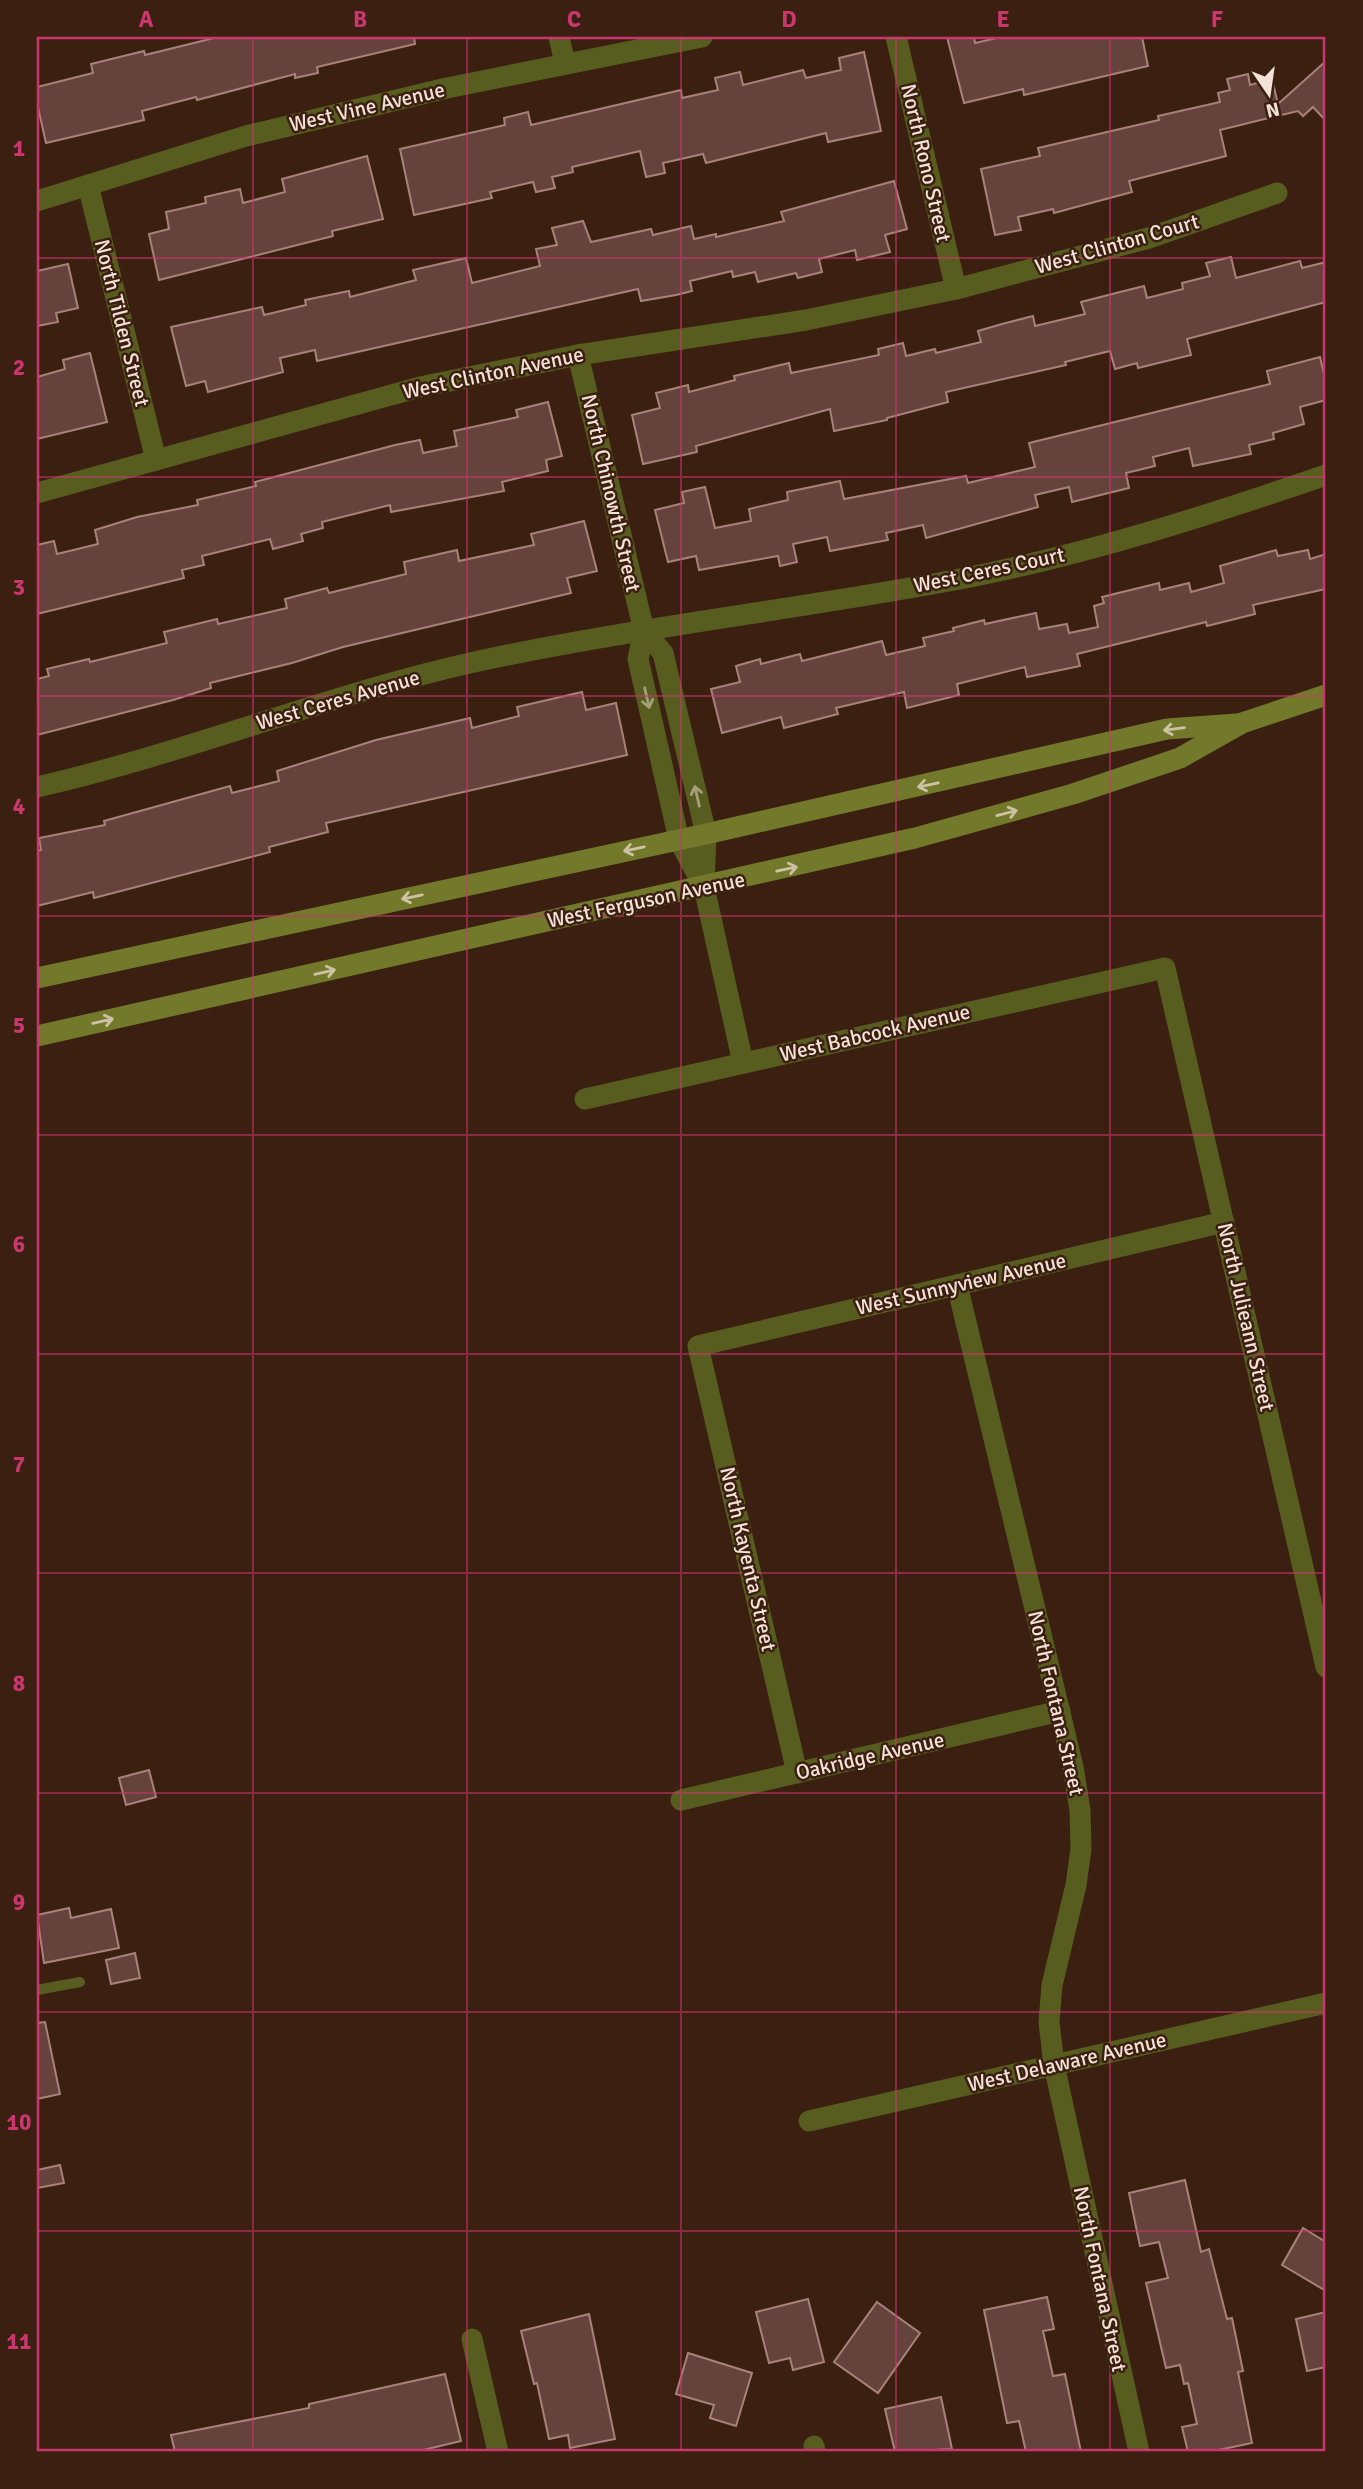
<svg xmlns="http://www.w3.org/2000/svg" width="1363" height="2489" viewBox="0 0 1363 2489" font-family="Signika,sans-serif">
	<rect width="100%" height="100%" fill="#3b2011"/>
	<g fill="#65433c" stroke="#a8827a" stroke-width="2">
		<path d="M 218,37 L 414,37 L 415,44 L 317,67 L 318,73 L 295,78 L 295,74 L 197,100 L 196,97 L 142,111 L 144,120 L 46,143 L 37,103 L 37,87 L 93,73 L 91,64 L 144,51 L 145,55 Z"/>
		<path d="M 947,37 L 974,37 L 975,43 L 1001,37 L 1142,37 L 1148,66 L 1024,95 L 1023,89 L 964,103 Z"/>
		<path d="M 864,52 L 881,131 L 828,142 L 826,133 L 706,163 L 703,154 L 663,163 L 665,173 L 646,177 L 640,151 L 572,167 L 573,172 L 552,177 L 555,188 L 536,192 L 533,182 L 490,192 L 492,198 L 414,215 L 400,149 L 505,125 L 504,118 L 528,112 L 531,125 L 681,90 L 682,98 L 718,90 L 715,78 L 740,72 L 743,85 L 803,70 L 806,78 L 841,70 L 839,58 Z"/>
		<path d="M 1326,61 L 1326,121 L 1313,107 L 1303,116 L 1298,111 L 1220,130 L 1226,156 L 1129,181 L 1132,192 L 1054,213 L 1053,209 L 1018,217 L 1021,230 L 995,235 L 981,169 L 1040,156 L 1038,148 L 1159,120 L 1158,116 L 1220,102 L 1218,93 L 1230,90 L 1227,79 L 1248,74 L 1250,85 L 1272,79 L 1278,104 Z"/>
		<path d="M 367,156 L 383,219 L 332,231 L 333,236 L 159,280 L 149,234 L 169,229 L 166,212 L 206,203 L 205,197 L 240,189 L 243,203 L 285,192 L 282,179 Z"/>
		<path d="M 894,181 L 907,229 L 885,235 L 890,252 L 857,260 L 855,250 L 819,259 L 822,272 L 798,278 L 796,273 L 758,282 L 755,272 L 733,277 L 732,271 L 690,281 L 692,291 L 676,295 L 641,301 L 638,289 L 317,361 L 315,350 L 280,358 L 283,372 L 208,392 L 205,381 L 186,386 L 171,327 L 262,307 L 264,315 L 306,305 L 305,300 L 349,291 L 350,297 L 416,280 L 413,270 L 466,258 L 472,283 L 540,266 L 536,249 L 557,245 L 552,228 L 583,221 L 591,242 L 651,229 L 653,235 L 691,226 L 694,239 L 716,234 L 716,237 L 784,221 L 781,212 Z"/>
		<path d="M 1231,257 L 1236,278 L 1300,261 L 1302,268 L 1326,262 L 1326,302 L 1187,339 L 1191,355 L 1138,368 L 1137,363 L 1115,369 L 1110,351 L 1065,362 L 1066,365 L 946,392 L 948,402 L 887,418 L 887,420 L 834,431 L 830,409 L 696,446 L 697,452 L 643,464 L 632,415 L 660,408 L 656,393 L 688,385 L 689,392 L 735,380 L 734,376 L 789,363 L 791,373 L 879,355 L 878,349 L 903,343 L 906,356 L 935,349 L 936,353 L 981,342 L 978,331 L 1002,324 L 1033,316 L 1035,326 L 1085,314 L 1081,302 L 1120,292 L 1144,286 L 1147,298 L 1183,289 L 1182,283 L 1210,276 L 1206,263 Z"/>
		<path d="M 68,264 L 78,308 L 56,313 L 58,322 L 37,326 L 37,271 Z"/>
		<path d="M 90,353 L 107,422 L 37,439 L 37,377 L 65,369 L 63,360 Z"/>
		<path d="M 1320,357 L 1326,383 L 1326,400 L 1300,407 L 1304,424 L 1273,433 L 1274,439 L 1249,445 L 1251,454 L 1193,466 L 1189,448 L 1153,457 L 1155,466 L 1126,473 L 1129,488 L 1072,502 L 1069,487 L 1035,495 L 1038,507 L 926,538 L 923,525 L 886,533 L 888,540 L 830,551 L 827,537 L 793,544 L 797,562 L 780,566 L 778,556 L 699,570 L 696,556 L 668,562 L 655,510 L 684,503 L 682,492 L 705,487 L 715,528 L 751,521 L 749,509 L 788,500 L 787,492 L 840,481 L 844,499 L 966,476 L 968,483 L 1035,467 L 1029,443 L 1270,384 L 1267,371 Z"/>
		<path d="M 548,402 L 562,456 L 546,460 L 548,471 L 502,482 L 504,491 L 391,512 L 390,505 L 322,522 L 323,528 L 301,534 L 303,541 L 273,549 L 270,539 L 202,556 L 204,565 L 182,570 L 184,578 L 37,614 L 37,545 L 54,541 L 57,554 L 98,544 L 95,530 L 137,517 L 198,505 L 197,500 L 256,486 L 255,482 L 395,445 L 420,440 L 423,453 L 457,446 L 454,431 L 518,417 L 516,410 Z"/>
		<path d="M 584,521 L 597,571 L 567,578 L 571,593 L 343,647 L 292,663 L 210,683 L 211,688 L 173,700 L 37,735 L 37,679 L 49,676 L 47,669 L 89,659 L 90,662 L 167,643 L 164,632 L 217,619 L 218,624 L 287,608 L 285,599 L 327,588 L 329,593 L 406,574 L 404,562 L 457,550 L 459,561 L 534,545 L 531,534 Z"/>
		<path d="M 1276,550 L 1278,556 L 1308,550 L 1310,559 L 1326,554 L 1326,589 L 1253,605 L 1255,614 L 1207,626 L 1206,622 L 1077,654 L 1080,666 L 1027,677 L 1025,667 L 957,684 L 959,695 L 907,708 L 904,692 L 836,708 L 838,714 L 784,728 L 781,717 L 722,733 L 711,689 L 740,682 L 736,666 L 760,659 L 761,664 L 800,654 L 802,661 L 882,641 L 886,655 L 925,646 L 923,638 L 954,631 L 953,628 L 984,620 L 985,624 L 1036,613 L 1039,629 L 1067,624 L 1069,633 L 1098,627 L 1094,606 L 1104,603 L 1102,597 L 1159,583 L 1160,590 L 1189,583 L 1191,592 L 1224,583 L 1220,566 Z"/>
		<path d="M 582,692 L 586,710 L 616,703 L 627,755 L 326,823 L 328,832 L 269,847 L 270,852 L 94,898 L 93,892 L 37,906 L 37,851 L 41,850 L 39,838 L 105,825 L 104,821 L 230,786 L 232,793 L 279,781 L 277,771 L 376,740 L 470,718 L 472,728 L 519,716 L 517,707 Z"/>
		<path d="M 149,1770 L 156,1797 L 126,1805 L 119,1778 Z"/>
		<path d="M 69,1908 L 71,1918 L 111,1909 L 119,1948 L 44,1963 L 37,1915 Z"/>
		<path d="M 135,1953 L 140,1978 L 111,1984 L 106,1960 Z"/>
		<path d="M 45,2022 L 60,2094 L 37,2099 L 37,2023 Z"/>
		<path d="M 60,2165 L 64,2183 L 37,2188 L 37,2170 Z"/>
		<path d="M 1185,2180 L 1201,2252 L 1209,2249 L 1227,2319 L 1232,2318 L 1243,2371 L 1238,2372 L 1252,2443 L 1209,2452 L 1188,2452 L 1182,2427 L 1197,2424 L 1188,2383 L 1184,2384 L 1180,2365 L 1166,2368 L 1146,2283 L 1168,2278 L 1159,2242 L 1140,2246 L 1129,2193 Z"/>
		<path d="M 1303,2228 L 1326,2242 L 1326,2291 L 1282,2265 Z"/>
		<path d="M 1047,2297 L 1054,2329 L 1043,2331 L 1053,2376 L 1065,2374 L 1081,2452 L 1026,2452 L 1019,2421 L 1007,2423 L 984,2310 Z"/>
		<path d="M 808,2299 L 824,2362 L 793,2370 L 790,2358 L 769,2363 L 756,2312 Z"/>
		<path d="M 877,2302 L 920,2333 L 878,2393 L 834,2362 Z"/>
		<path d="M 1326,2312 L 1326,2367 L 1307,2371 L 1296,2319 Z"/>
		<path d="M 589,2314 L 615,2439 L 570,2448 L 568,2435 L 549,2439 L 537,2383 L 534,2384 L 521,2331 Z"/>
		<path d="M 688,2353 L 752,2373 L 736,2426 L 710,2418 L 714,2405 L 676,2394 Z"/>
		<path d="M 445,2374 L 461,2441 L 415,2452 L 175,2452 L 171,2435 L 309,2408 L 309,2404 Z"/>
		<path d="M 941,2397 L 952,2449 L 895,2452 L 885,2409 Z"/>
	</g>
	<g fill="none" stroke-linecap="round" stroke-linejoin="round">
		<path stroke="#575d1f" stroke-width="10" d="M 37,1990 L 80,1982"/>
		<g stroke="#575d1f" stroke-width="21">
			<path d="M 559,37 L 565,63"/>
			<path d="M 896,37 L 956,289"/>
			<path d="M 88,185 L 156,460"/>
			<path d="M 37,201 L 246,136 L 447,88 L 702,37"/>
			<path d="M 578,355 L 644,631 L 638,659 L 679,840 L 704,887 L 743,1063"/>
			<path d="M 37,493 L 420,387 L 578,355 L 806,320 L 956,289 L 1149,238 L 1277,193"/>
			<path d="M 644,631 L 663,653 L 706,834 L 704,886"/>
			<path d="M 37,787 C 191,752 338,690 493,658 C 648,626 805,608 960,579 C 1085,555 1206,516 1326,475"/>
			<path d="M 585,1099 L 1165,968 L 1326,1667"/>
			<path d="M 957,1285 L 1073,1767 L 1080,1810 L 1081,1849 L 1076,1885 L 1052,1985 L 1049,2022 L 1054,2065 L 1139,2452"/>
			<path d="M 797,1773 L 698,1346 L 1224,1222"/>
			<path d="M 681,1800 L 1060,1711"/>
			<path d="M 809,2121 L 1326,2003"/>
			<path d="M 472,2339 L 498,2452"/>
			<path d="M 814,2446 L 815,2452"/>
		</g>
		<g stroke="#72792a" stroke-width="21">
			<path d="M 37,978 L 706,834 L 1167,729 L 1237,724"/>
			<path d="M 37,1036 L 915,838 L 1073,794 L 1180,758 L 1242,723 L 1326,695"/>
		</g>
	</g>
	<defs><path id="oneway-shaft" d="M-6 0H5M1.5-3L5.5 0L1.5 3" fill="none" stroke-width="1.6" stroke-linecap="round" stroke-linejoin="round" transform="scale(1.75)"/></defs>
	<g stroke="#a69f7b">
		<use href="#oneway-shaft" transform="translate(647 698) rotate(77)"/>
		<use href="#oneway-shaft" transform="translate(697 796) rotate(-103)"/>
	</g>
	<g stroke="#cdc2a3">
		<use href="#oneway-shaft" transform="translate(1174 729) rotate(173)"/>
		<use href="#oneway-shaft" transform="translate(928 785) rotate(168)"/>
		<use href="#oneway-shaft" transform="translate(1007 813) rotate(-15)"/>
		<use href="#oneway-shaft" transform="translate(634 849) rotate(168)"/>
		<use href="#oneway-shaft" transform="translate(787 869) rotate(-12)"/>
		<use href="#oneway-shaft" transform="translate(412 897) rotate(168)"/>
		<use href="#oneway-shaft" transform="translate(325 972) rotate(-13)"/>
		<use href="#oneway-shaft" transform="translate(103 1021) rotate(-13)"/>
	</g>
	<path fill="none" stroke="#ca366e" stroke-width="2" stroke-opacity="0.55" d="M 253,37 L 253,2452M 467,37 L 467,2452M 681,37 L 681,2452M 896,37 L 896,2452M 1110,37 L 1110,2452M 37,258 L 1326,258M 37,477 L 1326,477M 37,696 L 1326,696M 37,916 L 1326,916M 37,1135 L 1326,1135M 37,1354 L 1326,1354M 37,1573 L 1326,1573M 37,1793 L 1326,1793M 37,2012 L 1326,2012M 37,2231 L 1326,2231"/>
	<g text-anchor="middle" dominant-baseline="central" stroke-width="5" stroke-linejoin="round" paint-order="stroke">
		<g font-size="21" fill="#f4e1d7" stroke="#3b2011">
			<text transform="translate(367 107) rotate(-13)">West Vine Avenue</text>
			<text transform="translate(926 163) rotate(77)">North Rono Street</text>
			<text transform="translate(1117 244) rotate(-16)">West Clinton Court</text>
			<text transform="translate(122 323) rotate(76)">North Tilden Street</text>
			<text transform="translate(493 373) rotate(-12)">West Clinton Avenue</text>
			<text transform="translate(611 493) rotate(77)">North Chinowth Street</text>
			<text transform="translate(989 570) rotate(-12)">West Ceres Court</text>
			<text transform="translate(338 700) rotate(-16)">West Ceres Avenue</text>
			<text transform="translate(646 900) rotate(-12)">West Ferguson Avenue</text>
			<text transform="translate(875 1033) rotate(-13)">West Babcock Avenue</text>
			<text transform="translate(961 1284) rotate(-13)">West Sunnyview Avenue</text>
			<text transform="translate(1246 1317) rotate(77)">North Julieann Street</text>
			<text transform="translate(748 1559) rotate(77)">North Kayenta Street</text>
			<text transform="translate(1056 1703) rotate(77)">North Fontana Street</text>
			<text transform="translate(870 1756) rotate(-13)">Oakridge Avenue</text>
			<text transform="translate(1067 2062) rotate(-13)">West Delaware Avenue</text>
			<text transform="translate(1100 2279) rotate(78)">North Fontana Street</text>
		</g>
	</g>
	<rect width="1363" height="2489" fill="none" stroke="#3b2011" stroke-width="77"/>
	<g transform="translate(1269 94) rotate(167)" stroke="#3b2011" stroke-width="5" paint-order="stroke">
	<path d="M0-5L12 26L0 18L-12 26Z" fill="#f4e1d7"/>
	<text y="-10" font-size="19" font-weight="bold" text-anchor="middle" fill="#f4e1d7">N</text>
	</g>
	<rect x="38" y="38" width="1286" height="2412" fill="none" stroke="#ca366e" stroke-width="2.5"/>
	<g font-size="23" text-anchor="middle" font-weight="bold" fill="#ca366e">
		<text x="146" y="27">A</text>
		<text x="360" y="27">B</text>
		<text x="574" y="27">C</text>
		<text x="789" y="27">D</text>
		<text x="1003" y="27">E</text>
		<text x="1217" y="27">F</text>
		<text x="19" y="156">1</text>
		<text x="19" y="375">2</text>
		<text x="19" y="595">3</text>
		<text x="19" y="814">4</text>
		<text x="19" y="1033">5</text>
		<text x="19" y="1252">6</text>
		<text x="19" y="1472">7</text>
		<text x="19" y="1691">8</text>
		<text x="19" y="1910">9</text>
		<text x="19" y="2130">10</text>
		<text x="19" y="2349">11</text>
	</g>
</svg>
